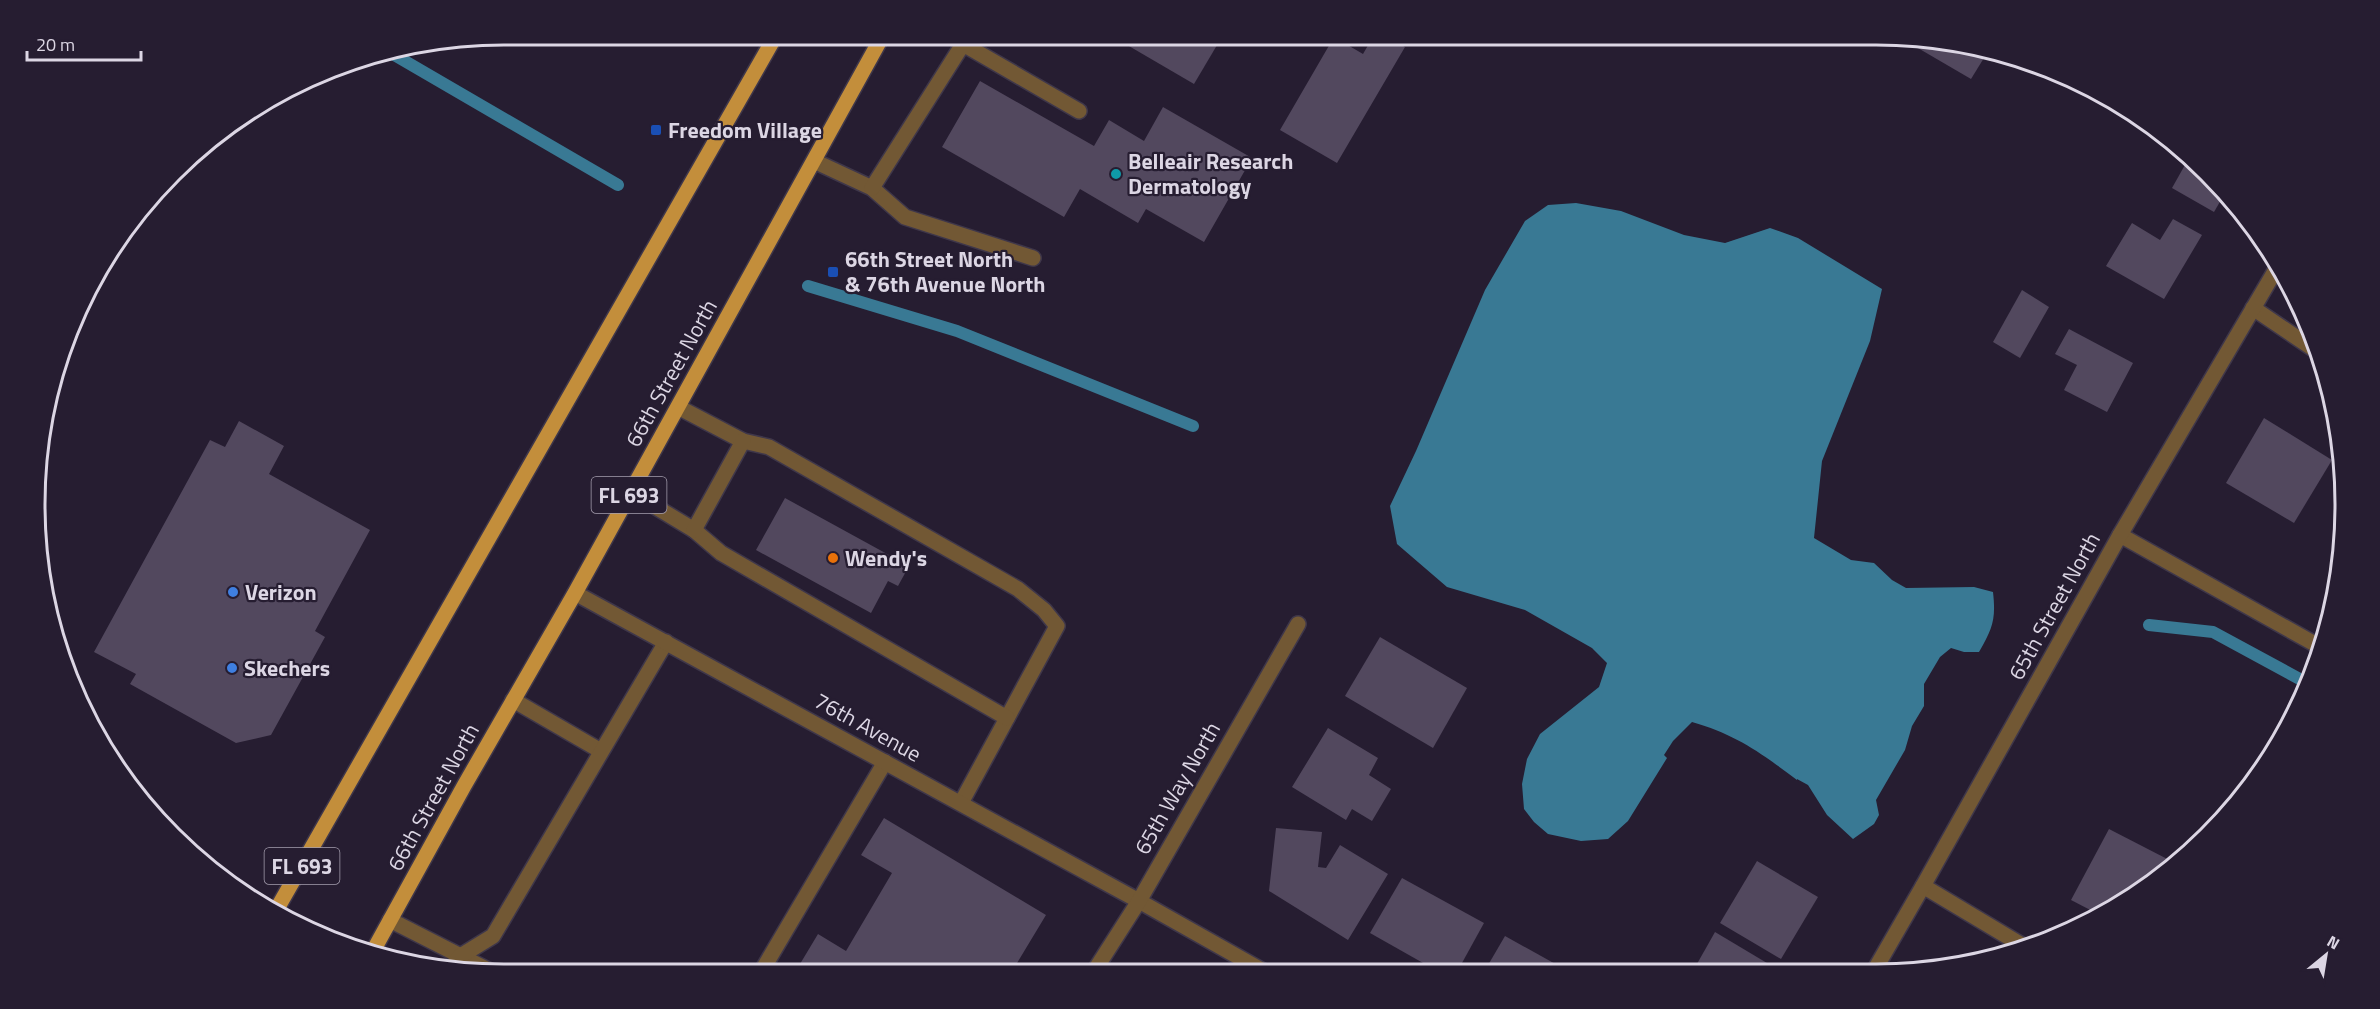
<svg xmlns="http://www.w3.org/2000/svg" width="2380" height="1009" viewBox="0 0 2380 1009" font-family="'Titillium Web',sans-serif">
	<rect width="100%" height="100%" fill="#261d31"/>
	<path fill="#397994" d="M 1576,203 L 1621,211 L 1684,235 L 1725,243 L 1770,228 L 1798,238 L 1882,289 L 1870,341 L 1822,461 L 1814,538 L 1851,560 L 1874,563 L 1892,580 L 1906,588 L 1974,587 L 1993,592 C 1996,619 1993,628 1979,652 L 1964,652 L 1951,648 L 1940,657 L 1924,684 L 1924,706 L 1912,726 L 1905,750 L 1876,800 L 1879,815 L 1874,824 L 1853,839 L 1827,815 L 1808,785 L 1797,779 L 1797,780 C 1761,753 1737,735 1692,722 L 1673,741 L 1664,755 L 1667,758 L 1628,821 L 1608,839 L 1581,841 L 1548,834 L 1534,822 L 1524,809 L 1522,784 L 1527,759 L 1540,734 L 1599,687 L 1607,663 L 1592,648 L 1525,610 L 1447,587 L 1397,544 L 1390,506 L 1416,451 L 1485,290 L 1525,221 L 1548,205 Z"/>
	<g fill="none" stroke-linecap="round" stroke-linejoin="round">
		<g stroke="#397994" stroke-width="12">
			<path d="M 391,53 L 618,185"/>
			<path d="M 808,286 L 957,331 L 1193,426"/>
			<path d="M 2149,625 L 2213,632 L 2307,683"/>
		</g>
	</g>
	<g fill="#52485e">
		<path d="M 1110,35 L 1223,35 L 1194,84 Z"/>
		<path d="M 1374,35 L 1383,35 L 1405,47 L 1337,163 L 1280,130 L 1334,37 L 1363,54 Z"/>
		<path d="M 1913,41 L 1957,48 L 1987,53 L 1971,79 L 1911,44 Z"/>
		<path d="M 980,81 L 1094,146 L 1109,120 L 1144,141 L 1163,107 L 1252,158 L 1204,242 L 1146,209 L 1138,223 L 1080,189 L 1064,217 L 942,147 Z"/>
		<path d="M 2190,156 L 2225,193 L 2214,212 L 2172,188 Z"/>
		<path d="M 2173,219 L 2202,235 L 2164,299 L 2106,266 L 2132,223 L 2160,240 Z"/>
		<path d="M 2022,290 L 2049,307 L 2020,358 L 1993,342 Z"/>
		<path d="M 2069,329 L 2133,363 L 2107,412 L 2064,390 L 2077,365 L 2055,354 Z"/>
		<path d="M 2264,418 L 2332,460 L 2294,523 L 2226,483 Z"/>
		<path d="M 239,421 L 284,446 L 269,474 L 370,530 L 315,631 L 325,637 L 271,735 L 236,743 L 130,684 L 136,674 L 94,652 L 210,440 L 225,447 Z"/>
		<path d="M 785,498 L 909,566 L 898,586 L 888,581 L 871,613 L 756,550 Z"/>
		<path d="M 2338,579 L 2332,608 L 2324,603 Z"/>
		<path d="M 1380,637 L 1467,688 L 1433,748 L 1345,696 Z"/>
		<path d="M 1328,728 L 1378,758 L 1369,775 L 1391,789 L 1372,821 L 1352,809 L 1346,820 L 1292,787 Z"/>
		<path d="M 884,818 L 1046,915 L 1011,973 L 794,974 L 818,934 L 846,951 L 892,873 L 861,855 Z"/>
		<path d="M 1276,828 L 1322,832 L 1318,867 L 1326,868 L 1340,845 L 1388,874 L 1348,940 L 1269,891 Z"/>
		<path d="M 2109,829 L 2175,863 L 2162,877 L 2098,914 L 2071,900 Z"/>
		<path d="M 1757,861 L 1818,897 L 1781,959 L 1720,923 Z"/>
		<path d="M 1402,878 L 1484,923 L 1457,972 L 1439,972 L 1370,933 Z"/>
		<path d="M 1715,932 L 1777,969 L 1776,971 L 1693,971 Z"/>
		<path d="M 1505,936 L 1568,971 L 1484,972 Z"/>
	</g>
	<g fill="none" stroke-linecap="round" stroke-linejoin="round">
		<g stroke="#3f374a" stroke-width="18">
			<g id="lane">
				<path d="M 814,161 L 872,188 L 905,217 L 1033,258"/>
				<path d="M 872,188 L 963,44 L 1079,111"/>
				<path d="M 2253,308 L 2318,352"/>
				<path d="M 678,407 L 743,441 L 769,447 L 1018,589 L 1044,610 L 1057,626 L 961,803"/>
				<path d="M 631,492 L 694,530 L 721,553 L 1007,718"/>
				<path d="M 694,530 L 743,441"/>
				<path d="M 513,700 L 601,751"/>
				<path d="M 390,920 L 494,973"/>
				<path d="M 453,966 L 459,957 L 493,936 L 666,642"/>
				<path d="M 760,974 L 885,762"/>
			</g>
		</g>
		<g stroke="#3f374a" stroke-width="18">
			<g id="street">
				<path d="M 2120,535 L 2322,648"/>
				<path d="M 575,593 L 1139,901 L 1265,972"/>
				<path d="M 1923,886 L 2025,947"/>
				<path d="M 1874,971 L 1923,886 L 2120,535 L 2278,266"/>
				<path d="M 1093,973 L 1139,901 L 1298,624"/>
			</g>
		</g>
		<g stroke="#3f374a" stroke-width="18">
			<g id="primary">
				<path d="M 274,914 L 776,35"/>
				<path d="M 372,953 L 464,786 L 575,593 L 883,35"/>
			</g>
		</g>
		<use href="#lane" stroke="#725834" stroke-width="15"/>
		<use href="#street" stroke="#725834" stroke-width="15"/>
		<use href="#primary" stroke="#c38e3b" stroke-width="15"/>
	</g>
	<g fill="#1a4fb4" stroke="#261d31" stroke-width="2">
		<rect x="650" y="124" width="12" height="12" rx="3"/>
		<rect x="827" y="266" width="12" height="12" rx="3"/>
	</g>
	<circle fill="#0f9aa8" stroke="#261d31" stroke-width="2" cx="1116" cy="174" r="6"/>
	<circle fill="#e8710a" stroke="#261d31" stroke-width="2" cx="833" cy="558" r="6"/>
	<g fill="#3f7fe0" stroke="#261d31" stroke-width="2">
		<circle cx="233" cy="592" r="6"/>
		<circle cx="232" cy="668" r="6"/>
	</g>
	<g text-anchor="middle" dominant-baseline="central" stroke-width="4.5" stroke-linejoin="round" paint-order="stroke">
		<g fill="#261d31" stroke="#a59eae" stroke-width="1.5">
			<rect x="591.5" y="477" width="75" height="36" rx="4.5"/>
			<rect x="264.5" y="848" width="75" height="36" rx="4.5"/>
		</g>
		<g font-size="21" font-weight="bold" fill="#dcd6e4">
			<text x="629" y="495">FL 693</text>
			<text x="302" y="866">FL 693</text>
		</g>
		<g font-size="22" font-weight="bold" fill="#dcd6e4" stroke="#261d31" text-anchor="start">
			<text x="668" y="130">Freedom Village</text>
			<text x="1128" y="161">Belleair Research<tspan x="1128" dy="25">Dermatology</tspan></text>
			<text x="845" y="259">66th Street North<tspan x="845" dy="25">&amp; 76th Avenue North</tspan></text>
			<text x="845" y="558">Wendy's</text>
			<text x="245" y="592">Verizon</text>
			<text x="244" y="668">Skechers</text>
		</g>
		<g font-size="22" fill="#dcd6e4" stroke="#261d31">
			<text transform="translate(671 373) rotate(-61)">66th Street North</text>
			<text transform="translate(2054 606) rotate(-61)">65th Street North</text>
			<text transform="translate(868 727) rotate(29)">76th Avenue</text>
			<text transform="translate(1177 788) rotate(-60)">65th Way North</text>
			<text transform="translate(433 797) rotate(-61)">66th Street North</text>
		</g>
	</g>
	<path d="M0 0H2380V1009H0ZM504 45H1876A459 459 0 0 1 2335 504V505A459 459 0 0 1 1876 964H504A459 459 0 0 1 45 505V504A459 459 0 0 1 504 45Z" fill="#261d31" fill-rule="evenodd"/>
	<path fill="none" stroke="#dcd6e4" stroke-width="3" d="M504 45H1876A459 459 0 0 1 2335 504V505A459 459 0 0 1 1876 964H504A459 459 0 0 1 45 505V504A459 459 0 0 1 504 45Z"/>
	<g transform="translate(2326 955) rotate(30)" stroke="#261d31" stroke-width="4.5" paint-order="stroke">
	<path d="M0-4.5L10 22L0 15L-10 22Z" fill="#dcd6e4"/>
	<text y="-9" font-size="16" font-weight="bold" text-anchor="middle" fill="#dcd6e4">N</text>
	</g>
	<path d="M27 51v9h114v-9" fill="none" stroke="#dcd6e4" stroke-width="3"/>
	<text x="36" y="51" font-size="18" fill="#dcd6e4" stroke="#261d31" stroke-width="4.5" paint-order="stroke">20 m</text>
</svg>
